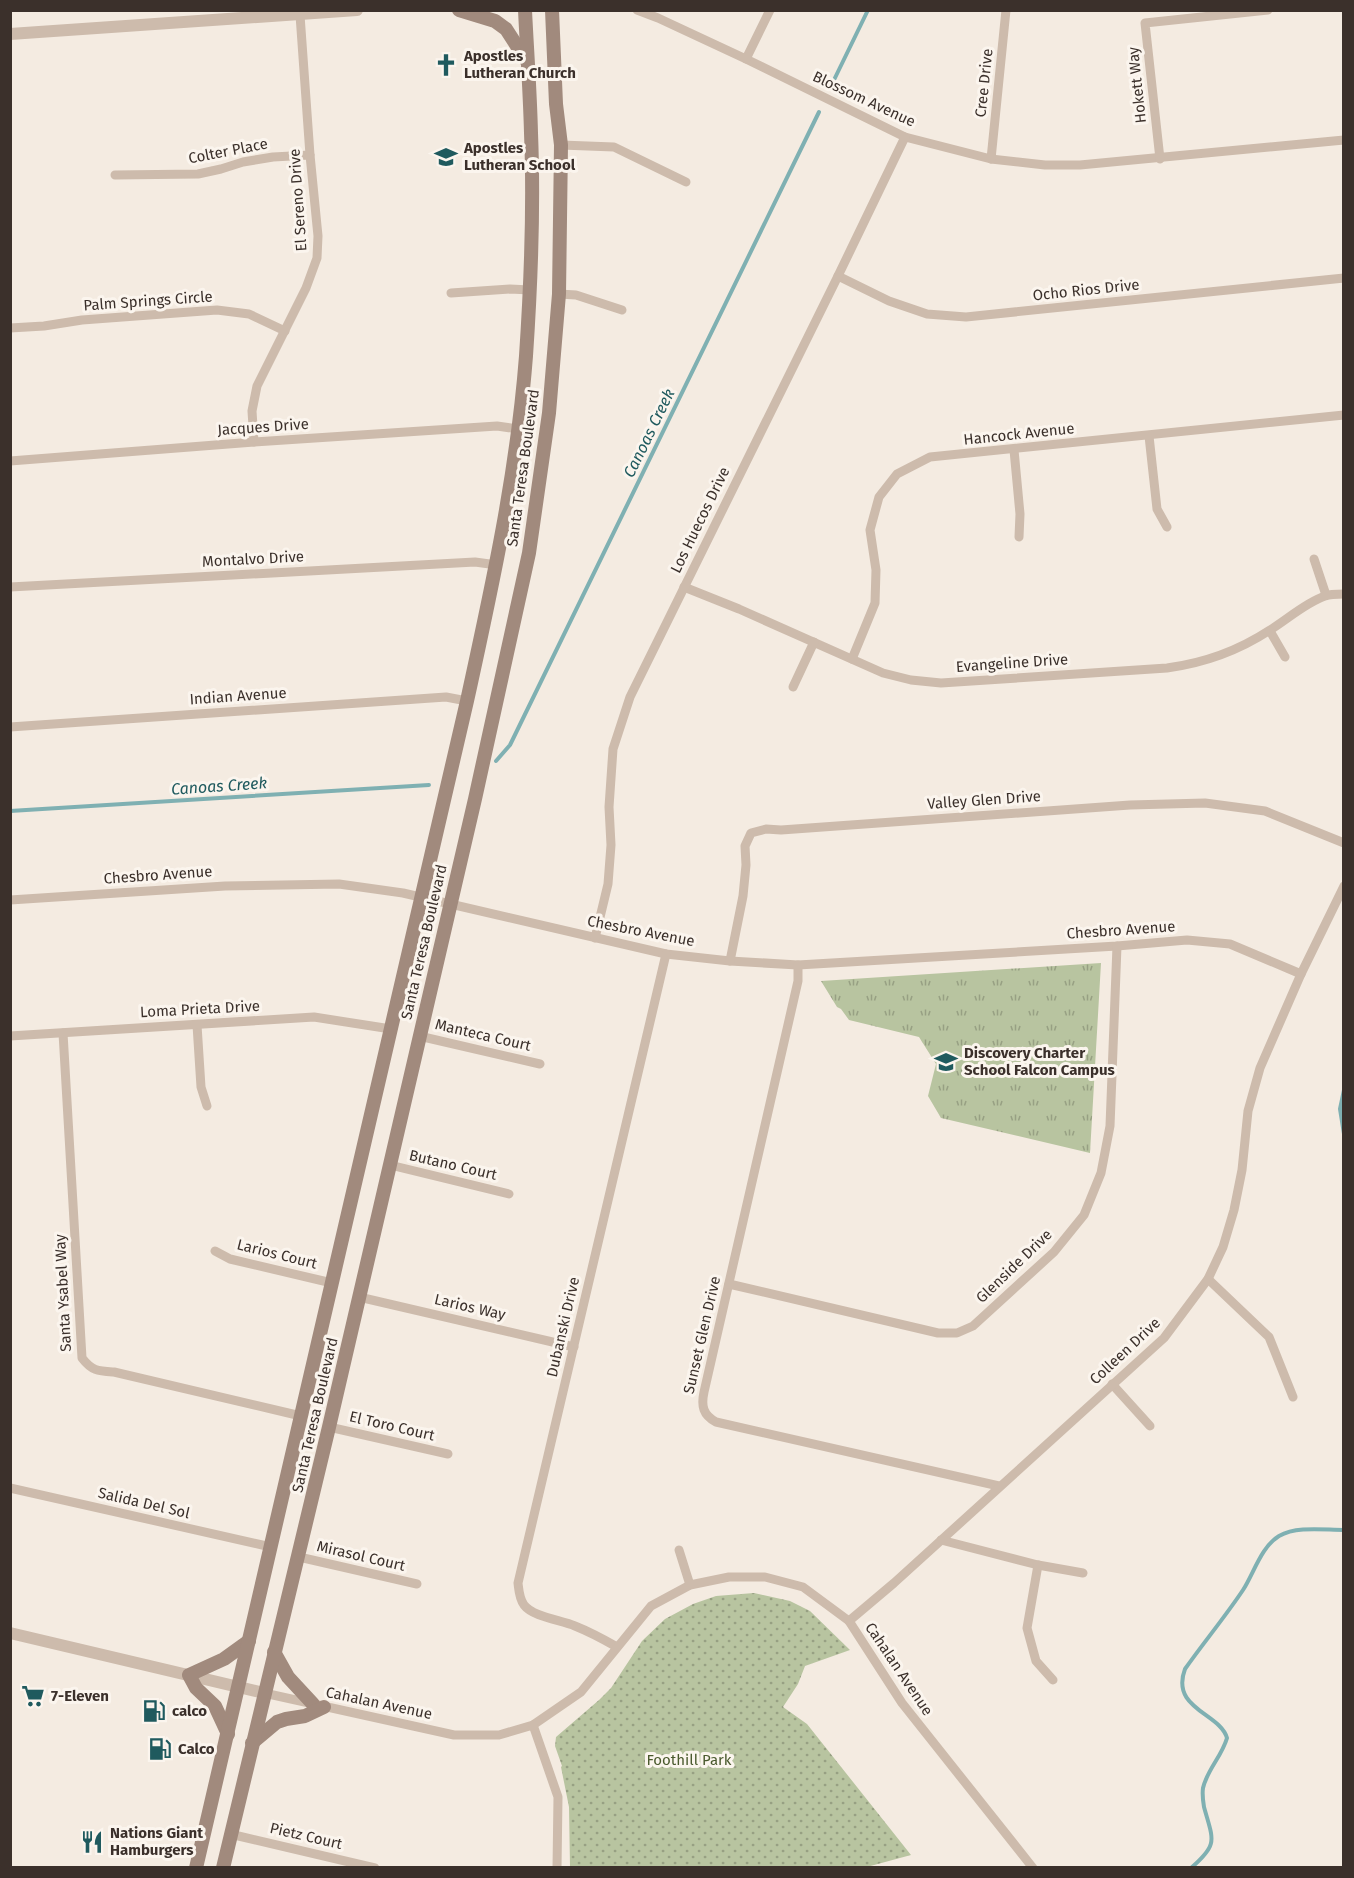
<svg xmlns="http://www.w3.org/2000/svg" width="1354" height="1878" viewBox="0 0 1354 1878" font-family="'Fira Sans',sans-serif">
	<defs>
		<pattern id="grass-tufts" width="24" height="20" patternUnits="userSpaceOnUse" patternTransform="scale(1.5)"><rect width="24" height="20" fill="#b8c4a0"/><path d="M3 7l-1-3M5 7V3M7 7l1-3M15 17l-1-3M17 17v-4M19 17l1-3" fill="none" stroke="#97a083"/></pattern>
		<pattern id="park-dots" width="8" height="8" patternUnits="userSpaceOnUse" patternTransform="scale(1.5)"><rect width="8" height="8" fill="#b8c4a0"/><path d="M2 2h.1M6 6h.1" fill="none" stroke="#97a083" stroke-width="1.8" stroke-linecap="round"/></pattern>
	</defs>
	<rect width="100%" height="100%" fill="#f4ebe1"/>
	<path fill="url(#grass-tufts)" d="M 1101,963 L 1090,1153 L 941,1118 L 928,1096 L 936,1064 L 919,1037 L 849,1020 L 841,1009 L 837,1007 L 821,981 Z"/>
	<path fill="url(#park-dots)" d="M 754,1593 L 790,1601 L 810,1611 L 850,1650 L 805,1666 L 798,1684 L 783,1707 L 807,1724 L 911,1855 L 863,1868 L 570,1867 L 569,1807 L 561,1767 L 562,1766 L 555,1746 L 556,1737 L 599,1700 L 611,1688 L 642,1641 L 665,1619 L 693,1604 L 716,1596 Z"/>
	<g fill="none" stroke-linecap="round" stroke-linejoin="round">
		<g stroke="#7fb0b2" stroke-width="4">
			<path d="M 832,84 L 868,10"/>
			<path d="M 496,761 L 510,745 L 819,112"/>
			<path d="M 10,811 L 429,785"/>
			<path d="M 1344,1090 L 1340,1109 L 1344,1134"/>
			<path d="M 1191,1868 C 1219,1844 1213,1840 1204,1807 C 1203,1801 1202,1795 1203,1788 C 1207,1770 1222,1756 1227,1738 C 1220,1713 1170,1709 1185,1669 C 1204,1642 1225,1617 1243,1590 C 1254,1573 1261,1547 1279,1536 C 1297,1526 1323,1530 1344,1530"/>
		</g>
		<g stroke="#cdbbac" stroke-width="9">
			<path d="M 637,10 L 658,18 L 746,59 L 905,137 L 991,159 L 1045,165 L 1080,165 L 1344,140"/>
			<path d="M 746,59 L 770,10"/>
			<path d="M 561,145 L 614,147 L 686,182"/>
			<path d="M 991,159 L 1006,10"/>
			<path d="M 1160,159 L 1145,23 L 1268,10"/>
			<path d="M 115,175 L 198,174 L 221,169 L 243,162 L 273,157 L 310,155"/>
			<path d="M 838,276 L 889,301 L 927,314 L 966,317 L 1344,278"/>
			<path d="M 451,293 L 510,289 L 530,290"/>
			<path d="M 559,294 L 576,295 L 622,310"/>
			<path d="M 10,328 L 44,326 L 82,320 L 217,310 L 249,314 L 285,331"/>
			<path d="M 1149,436 L 1157,509 L 1167,527"/>
			<path d="M 254,442 L 252,411 L 257,386 L 306,288 L 317,258 L 318,236 L 310,155 L 300,15"/>
			<path d="M 1014,450 L 1020,514 L 1019,537"/>
			<path d="M 10,461 L 254,442 L 497,426 L 518,429"/>
			<path d="M 1314,559 L 1326,595"/>
			<path d="M 10,587 L 475,562 L 497,565"/>
			<path d="M 684,587 L 739,609 L 883,673 L 911,680 L 941,683 L 1167,668 C 1205,663 1238,651 1270,630 C 1288,619 1305,603 1325,596 C 1330,594 1338,594 1344,594"/>
			<path d="M 1270,631 L 1285,657"/>
			<path d="M 852,659 L 875,603 L 876,570 L 870,530 L 879,497 L 897,474 L 930,457 L 1344,415"/>
			<path d="M 793,687 L 814,642"/>
			<path d="M 10,727 L 446,697 L 467,701"/>
			<path d="M 10,900 L 225,886 L 339,884 L 403,893 L 666,954 L 730,961 L 798,965 L 1117,946 L 1187,940 L 1230,944 L 1301,974"/>
			<path d="M 595,938 L 608,884 L 611,845 L 609,807 L 613,749 L 630,697 L 838,276 L 905,137"/>
			<path d="M 730,961 L 743,896 L 746,865 L 745,846 L 751,833 L 766,829 L 781,830 L 1130,805 L 1205,803 L 1265,811 L 1344,843"/>
			<path d="M 798,965 L 798,981 L 704,1392 C 701,1406 703,1415 716,1422 L 999,1486"/>
			<path d="M 197,1025 L 201,1087 L 207,1106"/>
			<path d="M 63,1033 L 82,1358 C 92,1371 98,1371 114,1372 L 301,1416"/>
			<path d="M 10,1036 L 314,1017 L 391,1029"/>
			<path d="M 419,1036 L 540,1064"/>
			<path d="M 390,1165 L 509,1194"/>
			<path d="M 215,1251 L 230,1259 L 332,1283"/>
			<path d="M 1208,1279 L 1269,1337 L 1293,1397"/>
			<path d="M 729,1284 L 938,1333 L 957,1333 L 973,1326 L 1054,1252 L 1084,1215 L 1101,1173 L 1110,1126 L 1117,946"/>
			<path d="M 359,1297 L 574,1347"/>
			<path d="M 1112,1384 L 1150,1426"/>
			<path d="M 329,1427 L 448,1454"/>
			<path d="M 10,1488 L 271,1547"/>
			<path d="M 941,1540 L 1038,1565 L 1083,1573"/>
			<path d="M 679,1550 L 690,1585"/>
			<path d="M 299,1557 L 417,1584"/>
			<path d="M 1038,1565 L 1027,1628 L 1036,1661 L 1053,1680"/>
			<path d="M 849,1621 L 894,1583 L 1164,1338 L 1208,1279 L 1223,1247 L 1234,1210 L 1242,1170 L 1248,1111 L 1260,1068 L 1301,974 L 1344,886"/>
			<path d="M 617,1647 C 603,1639 590,1632 575,1626 C 561,1620 533,1617 524,1605 C 519,1598 519,1591 518,1583 L 666,954"/>
			<path d="M 264,1693 L 454,1735 L 499,1735 L 533,1725 L 581,1692 L 651,1606 L 690,1585 L 729,1577 L 765,1577 L 803,1587 L 849,1621 L 902,1703 L 1033,1868"/>
			<path d="M 533,1725 L 558,1797 L 557,1868"/>
			<path d="M 230,1834 L 375,1868"/>
		</g>
		<g stroke="#cdbbac" stroke-width="12">
			<path d="M 10,34 L 357,10"/>
			<path d="M 10,1633 L 264,1693"/>
		</g>
		<g stroke="#a18a7d" stroke-width="14">
			<path d="M 459,10 L 495,21 L 506,29 L 526,60"/>
			<path d="M 274,1652 L 288,1677 L 313,1704"/>
			<path d="M 228,1734 L 215,1706 L 196,1688 L 189,1675 L 224,1659 L 249,1641"/>
			<path d="M 252,1743 L 277,1722 L 286,1719 L 305,1716 L 324,1707"/>
			<path d="M 196,1868 L 467,701 C 492,587 517,473 526,356 C 531,282 534,207 531,133 C 530,92 527,51 525,10"/>
			<path d="M 223,1868 L 329,1427 L 475,799 L 529,553 L 549,413 L 559,294 L 561,145 L 556,104 L 552,10"/>
		</g>
	</g>
	<defs>
		<g id="church-bare" transform="scale(1.8)"><path d="M-1.2-6h2.4v3.5h3.3v2.4h-3.3V6h-2.4V-.1h-3.3v-2.4h3.3Z" fill="#1f5a5e" stroke="#fbf5ee" stroke-width="2.5" paint-order="stroke"/></g>
		<g id="school-bare" transform="scale(1.8)"><path d="M0-5L7-2L0 1L-7-2ZM-4 1L0 2.5L4 1V4Q0 6-4 4Z" fill="#1f5a5e" stroke="#fbf5ee" stroke-width="2.5" paint-order="stroke"/></g>
		<g id="supermarket-bare" transform="scale(1.8)"><path d="M-6-5.5h2.5l.6 2H6L4.5 2H-2.5L-4.4-4H-6ZM-1.5 3.2a1.3 1.3 0 1 0 .1 0ZM3 3.2a1.3 1.3 0 1 0 .1 0Z" fill="#1f5a5e" stroke="#fbf5ee" stroke-width="2.5" paint-order="stroke"/></g>
		<g id="fuel-bare" transform="scale(1.8)"><path d="M-5.5-6h7V0h2V4h1.3V-2.5L3-4.5l.8-.8L6-3V5H2.5V1h-1V6h-7ZM-4.2-4.7v3.2H.2V-4.7Z" fill="#1f5a5e" stroke="#fbf5ee" stroke-width="2.5" paint-order="stroke"/></g>
		<g id="restaurant-bare" transform="scale(1.8)"><path d="M-5-6h1v4h1v-4h1v4h1v-4h1v5L-1.5 .5V6h-2V.5L-5-1ZM5-6V6H3V1.5H1.5Q1.5-4 5-6Z" fill="#1f5a5e" stroke="#fbf5ee" stroke-width="2.5" paint-order="stroke"/></g>
	</defs>
	<g fill-rule="evenodd">
		<use href="#church-bare" x="446" y="65"/>
		<use href="#school-bare" x="446" y="157"/>
		<use href="#school-bare" x="946" y="1062"/>
		<use href="#supermarket-bare" x="33" y="1696"/>
		<use href="#fuel-bare" x="154" y="1711"/>
		<use href="#fuel-bare" x="160" y="1749"/>
		<use href="#restaurant-bare" x="92" y="1842"/>
	</g>
	<g text-anchor="middle" dominant-baseline="central" stroke-width="6" stroke-linejoin="round" paint-order="stroke">
		<g font-size="15" font-weight="bold" fill="#3b302b" stroke="#fbf5ee" text-anchor="start">
			<text x="464" y="56">Apostles<tspan x="464" dy="17">Lutheran Church</tspan></text>
			<text x="464" y="148">Apostles<tspan x="464" dy="17">Lutheran School</tspan></text>
			<text x="964" y="1053">Discovery Charter<tspan x="964" dy="17">School Falcon Campus</tspan></text>
			<text x="51" y="1696">7-Eleven</text>
			<text x="172" y="1711">calco</text>
			<text x="178" y="1749">Calco</text>
			<text x="110" y="1833">Nations Giant<tspan x="110" dy="17">Hamburgers</tspan></text>
		</g>
		<g font-size="15" fill="#3b302b" stroke="#fbf5ee">
			<text transform="translate(984 83) rotate(-84)">Cree Drive</text>
			<text transform="translate(1137 85) rotate(-96)">Hokett Way</text>
			<text transform="translate(864 99) rotate(25)">Blossom Avenue</text>
			<text transform="translate(228 151) rotate(-11)">Colter Place</text>
			<text transform="translate(298 200) rotate(-94)">El Sereno Drive</text>
			<text transform="translate(1086 290) rotate(-6)">Ocho Rios Drive</text>
			<text transform="translate(148 301) rotate(-4)">Palm Springs Circle</text>
			<text transform="translate(263 427) rotate(-4)">Jacques Drive</text>
			<text transform="translate(1019 434) rotate(-6)">Hancock Avenue</text>
			<text transform="translate(523 468) rotate(-82)">Santa Teresa Boulevard</text>
			<text transform="translate(700 520) rotate(-64)">Los Huecos Drive</text>
			<text transform="translate(253 559) rotate(-3)">Montalvo Drive</text>
			<text transform="translate(1012 663) rotate(-4)">Evangeline Drive</text>
			<text transform="translate(238 696) rotate(-4)">Indian Avenue</text>
			<text transform="translate(984 800) rotate(-4)">Valley Glen Drive</text>
			<text transform="translate(158 875) rotate(-4)">Chesbro Avenue</text>
			<text transform="translate(1121 930) rotate(-4)">Chesbro Avenue</text>
			<text transform="translate(641 931) rotate(11)">Chesbro Avenue</text>
			<text transform="translate(424 942) rotate(-77)">Santa Teresa Boulevard</text>
			<text transform="translate(200 1009) rotate(-3)">Loma Prieta Drive</text>
			<text transform="translate(483 1035) rotate(13)">Manteca Court</text>
			<text transform="translate(453 1165) rotate(13)">Butano Court</text>
			<text transform="translate(277 1254) rotate(14)">Larios Court</text>
			<text transform="translate(1014 1266) rotate(-44)">Glenside Drive</text>
			<text transform="translate(63 1293) rotate(-93)">Santa Ysabel Way</text>
			<text transform="translate(470 1307) rotate(13)">Larios Way</text>
			<text transform="translate(563 1327) rotate(-77)">Dubanski Drive</text>
			<text transform="translate(702 1335) rotate(-77)">Sunset Glen Drive</text>
			<text transform="translate(1125 1351) rotate(-43)">Colleen Drive</text>
			<text transform="translate(315 1415) rotate(-77)">Santa Teresa Boulevard</text>
			<text transform="translate(392 1426) rotate(13)">El Toro Court</text>
			<text transform="translate(144 1503) rotate(13)">Salida Del Sol</text>
			<text transform="translate(361 1556) rotate(13)">Mirasol Court</text>
			<text transform="translate(899 1669) rotate(56)">Cahalan Avenue</text>
			<text transform="translate(379 1703) rotate(12)">Cahalan Avenue</text>
			<text transform="translate(306 1836) rotate(13)">Pietz Court</text>
		</g>
		<g font-size="15" fill="#4a5a2e" stroke="#fbf5ee">
			<text x="689" y="1760">Foothill Park</text>
		</g>
		<g font-size="16" font-style="italic" fill="#1f5a5e" stroke="#fbf5ee">
			<text transform="translate(649 433) rotate(-64)">Canoas Creek</text>
			<text transform="translate(219 786) rotate(-4)">Canoas Creek</text>
		</g>
	</g>
	<rect width="1354" height="1878" fill="none" stroke="#3b302b" stroke-width="24"/>
</svg>
